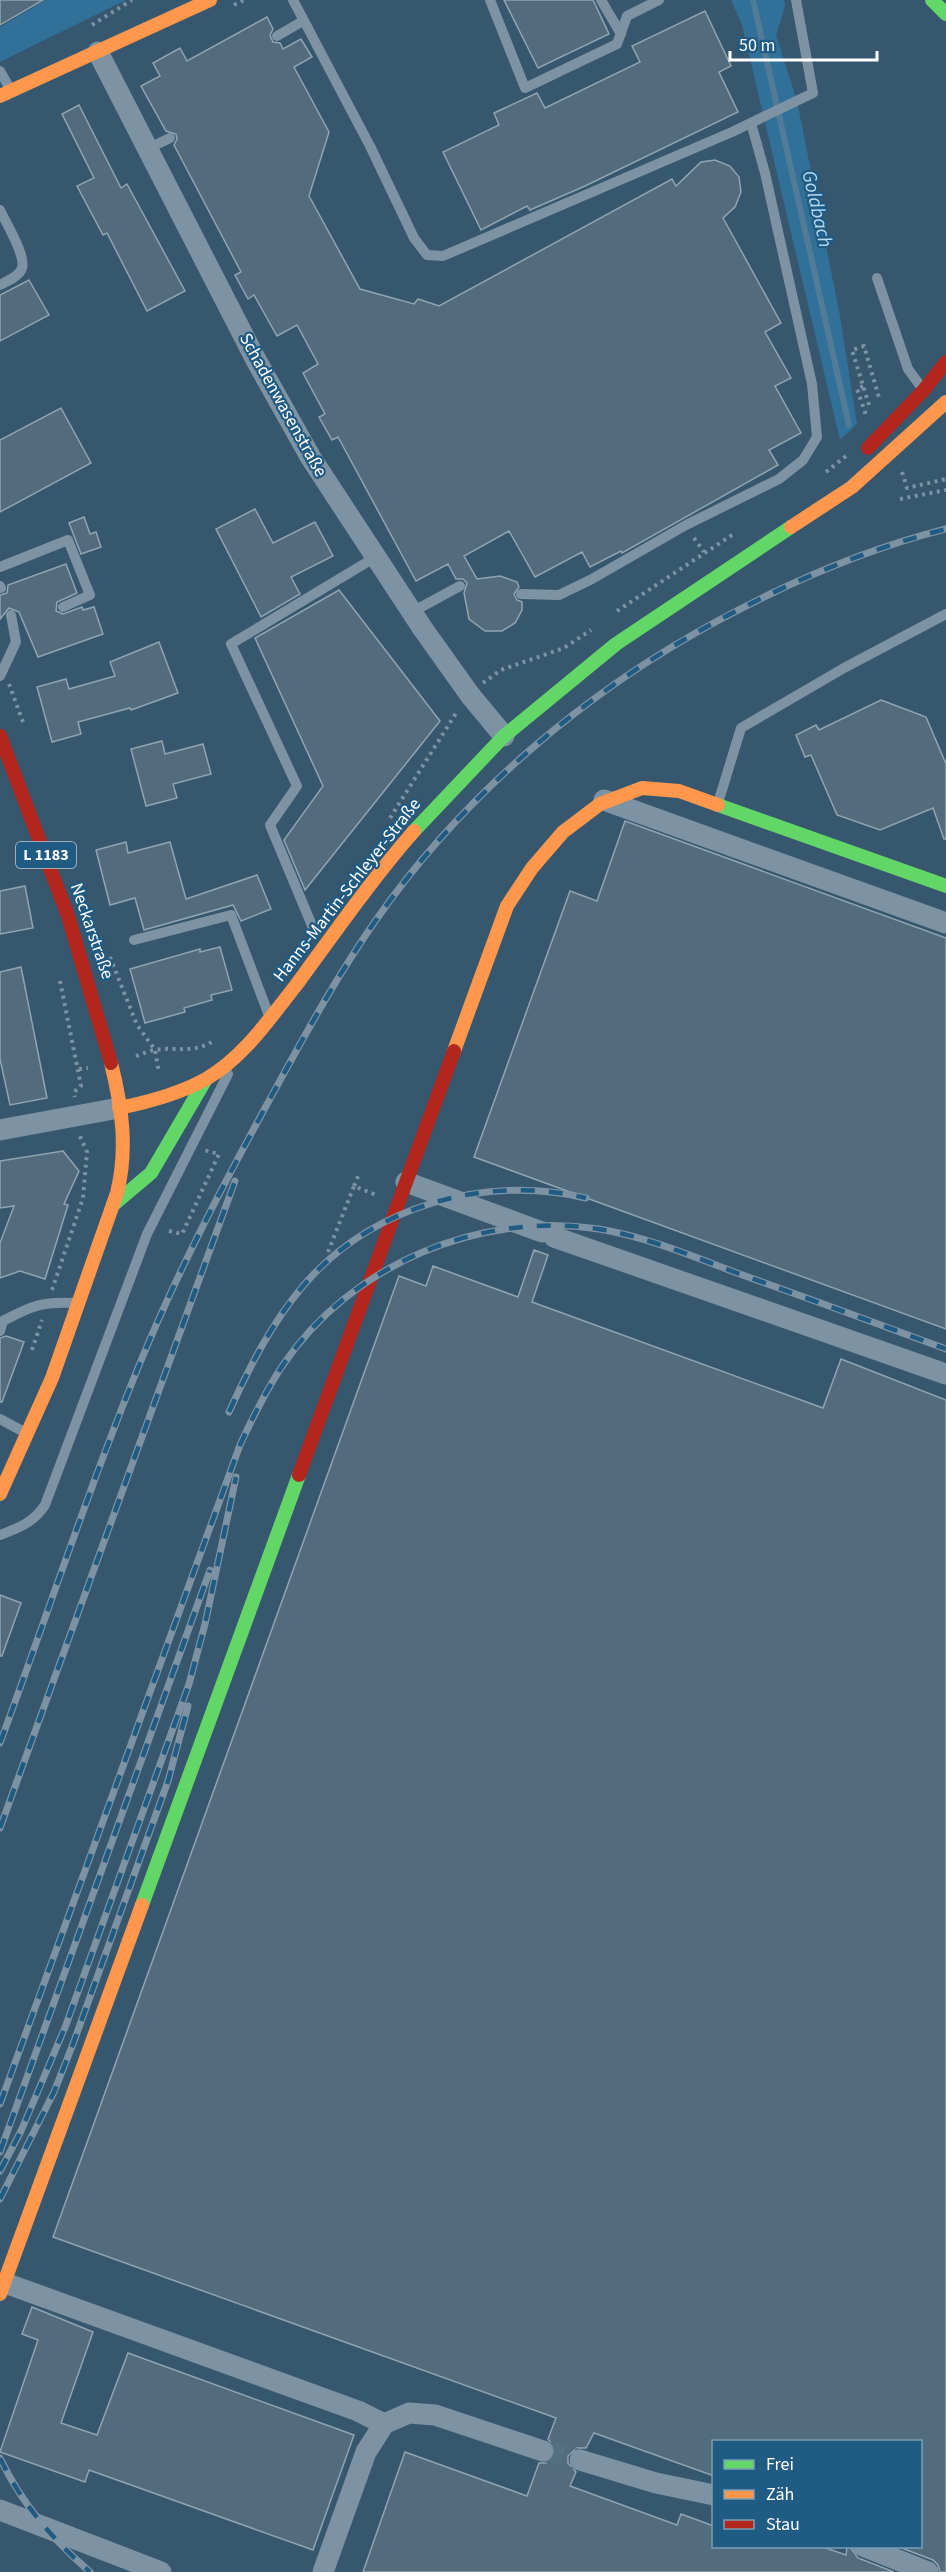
<svg xmlns="http://www.w3.org/2000/svg" width="946" height="2572" viewBox="0 0 946 2572" font-family="'Source Sans 3',sans-serif">
	<rect width="100%" height="100%" fill="#36576d"/>
	<g fill="#317099">
		<path d="M 46,0 L 126,0 L 0,62 L 0,27 Z"/>
		<path d="M 731,0 L 784,0 L 785,7 L 776,35 L 797,101 L 840,316 L 857,424 L 840,440 L 742,25 Z"/>
	</g>
	<g fill="none" stroke-linecap="round" stroke-linejoin="round">
		<path stroke="#527b97" stroke-width="6" d="M 753,0 L 849,425"/>
	</g>
	<g fill="#526c7e" stroke="#90a4b1" stroke-width="1.5">
		<path d="M 0,0 L 43,0 L 0,25 Z"/>
		<path d="M 504,0 L 593,0 L 609,34 L 538,68 Z"/>
		<path d="M 705,11 L 731,66 L 719,72 L 738,112 L 585,186 L 530,210 L 527,206 L 481,230 L 443,152 L 499,125 L 494,113 L 537,93 L 545,108 L 640,62 L 632,46 Z"/>
		<path d="M 267,17 L 273,29 L 270,35 L 273,42 L 280,43 L 283,49 L 301,39 L 312,57 L 294,67 L 329,132 L 309,196 L 360,289 L 414,304 L 418,299 L 439,306 L 672,179 L 676,186 L 701,162 L 715,160 L 730,166 L 739,177 L 741,192 L 735,207 L 723,218 L 781,323 L 765,332 L 791,378 L 775,386 L 801,433 L 769,450 L 778,465 L 622,553 L 621,551 L 590,567 L 582,552 L 535,577 L 509,531 L 464,556 L 477,579 L 500,576 L 517,582 L 519,587 L 514,594 L 517,600 L 522,602 L 522,610 L 515,623 L 502,631 L 485,631 L 469,619 L 464,593 L 467,583 L 463,579 L 456,579 L 448,564 L 416,581 L 338,437 L 332,440 L 319,417 L 325,414 L 303,373 L 318,364 L 297,325 L 277,336 L 254,295 L 248,299 L 235,275 L 241,272 L 174,145 L 177,139 L 176,134 L 166,131 L 141,86 L 160,76 L 153,63 L 180,48 L 187,61 Z"/>
		<path d="M 79,105 L 121,188 L 127,184 L 185,291 L 147,311 L 107,233 L 103,235 L 77,186 L 94,178 L 62,114 Z"/>
		<path d="M 29,280 L 49,315 L 0,341 L 0,295 Z"/>
		<path d="M 61,408 L 91,463 L 0,512 L 0,440 Z"/>
		<path d="M 255,509 L 273,543 L 315,522 L 333,556 L 291,577 L 300,594 L 261,617 L 216,529 Z"/>
		<path d="M 84,517 L 90,534 L 96,532 L 101,547 L 81,554 L 69,523 Z"/>
		<path d="M 66,564 L 77,593 L 57,602 L 56,611 L 63,614 L 82,607 L 83,610 L 94,607 L 103,634 L 38,657 L 19,612 L 9,608 L 0,619 L 0,595 L 7,593 L 8,585 Z"/>
		<path d="M 339,590 L 440,721 L 305,890 L 284,840 L 323,786 L 255,638 Z"/>
		<path d="M 159,642 L 178,693 L 131,710 L 130,708 L 78,722 L 81,734 L 52,742 L 37,687 L 66,679 L 69,689 L 115,676 L 110,662 Z"/>
		<path d="M 881,700 L 926,717 L 946,764 L 946,839 L 944,839 L 933,808 L 880,830 L 837,815 L 811,755 L 805,757 L 796,735 L 816,725 L 819,730 Z"/>
		<path d="M 162,741 L 165,754 L 203,744 L 211,774 L 173,784 L 177,798 L 146,806 L 131,749 Z"/>
		<path d="M 625,821 L 946,938 L 946,1329 L 474,1157 L 570,891 L 597,901 Z"/>
		<path d="M 126,842 L 128,853 L 170,842 L 186,899 L 257,875 L 271,909 L 241,921 L 233,905 L 144,930 L 135,898 L 110,905 L 96,850 Z"/>
		<path d="M 25,886 L 33,928 L 0,934 L 0,891 Z"/>
		<path d="M 220,947 L 232,990 L 211,995 L 212,1000 L 184,1008 L 185,1012 L 145,1023 L 130,969 L 200,949 L 200,952 Z"/>
		<path d="M 21,967 L 47,1098 L 10,1105 L 0,1059 L 0,972 Z"/>
		<path d="M 63,1151 L 79,1171 L 64,1204 L 68,1205 L 45,1279 L 20,1271 L 0,1278 L 0,1243 L 14,1206 L 0,1208 L 0,1161 Z"/>
		<path d="M 534,1250 L 548,1255 L 532,1302 L 823,1408 L 841,1359 L 946,1400 L 946,2572 L 940,2572 L 938,2565 L 933,2560 L 899,2547 L 921,2547 L 921,2442 L 714,2442 L 714,2476 L 594,2433 L 586,2448 L 577,2448 L 568,2456 L 568,2463 L 576,2472 L 570,2486 L 677,2525 L 681,2514 L 714,2526 L 714,2547 L 823,2547 L 846,2555 L 847,2547 L 850,2547 L 858,2558 L 894,2572 L 363,2572 L 405,2452 L 527,2496 L 539,2463 L 546,2463 L 555,2456 L 555,2448 L 548,2439 L 556,2418 L 53,2237 L 399,1276 L 426,1286 L 433,1266 L 518,1297 Z"/>
		<path d="M 6,1336 L 24,1342 L 2,1402 L 0,1402 L 0,1338 Z"/>
		<path d="M 0,1595 L 21,1603 L 2,1656 L 0,1656 Z"/>
		<path d="M 32,2307 L 93,2332 L 61,2423 L 97,2435 L 128,2353 L 354,2435 L 313,2550 L 89,2470 L 85,2482 L 0,2452 L 38,2340 L 22,2334 Z"/>
	</g>
	<g fill="none" stroke-linecap="round" stroke-linejoin="round">
		<path stroke="#547083" stroke-width="21" stroke-dasharray="21 10" stroke-linecap="butt" d="M 543,2451 L 580,2460"/>
		<g stroke="#7d93a3" stroke-width="4" stroke-dasharray="3 4.5" stroke-linecap="butt">
			<path d="M 234,5 L 244,0"/>
			<path d="M 92,25 L 132,0"/>
			<path d="M 863,386 L 857,389 L 866,415"/>
			<path d="M 869,405 L 852,350 L 864,346 L 880,401"/>
			<path d="M 826,472 L 846,456"/>
			<path d="M 902,472 L 907,488 L 946,479"/>
			<path d="M 900,499 L 946,490"/>
			<path d="M 694,538 L 704,552"/>
			<path d="M 617,611 L 735,533"/>
			<path d="M 483,683 L 501,670 L 564,648 L 591,630"/>
			<path d="M 9,684 L 23,722"/>
			<path d="M 390,818 L 458,710"/>
			<path d="M 110,957 L 137,1025 L 155,1050 L 159,1073"/>
			<path d="M 60,981 L 81,1086 L 74,1092 L 75,1097"/>
			<path d="M 136,1056 C 142,1054 148,1051 154,1050 C 178,1046 192,1055 215,1040"/>
			<path d="M 79,1069 L 88,1068"/>
			<path d="M 354,1186 L 359,1174"/>
			<path d="M 169,1231 L 182,1234 L 219,1154 L 204,1150"/>
			<path d="M 328,1252 L 354,1186 L 376,1195"/>
			<path d="M 52,1290 L 83,1198 L 87,1152 L 79,1134"/>
			<path d="M 32,1350 L 42,1320"/>
		</g>
		<g stroke="#7d93a3" stroke-width="10">
			<path d="M 293,0 L 370,146 L 414,238 L 427,255 L 443,256 L 732,132 L 813,93 L 796,0"/>
			<path d="M 490,0 L 525,88 L 617,44 L 627,16 L 659,0"/>
			<path d="M 601,0 L 621,34"/>
			<path d="M 277,36 L 303,21"/>
			<path d="M 0,71 L 10,89"/>
			<path d="M 147,149 L 170,138"/>
			<path d="M 0,210 C 6,223 26,255 22,268 C 20,276 7,281 0,285"/>
			<path d="M 877,278 L 908,369 L 922,388"/>
			<path d="M 0,567 L 68,540 L 90,595 L 63,607"/>
			<path d="M 0,586 L 1,588"/>
			<path d="M 521,594 L 559,595 L 592,579 L 686,525 L 779,479 L 803,460 L 817,437 L 812,384 L 765,173 L 751,123"/>
			<path d="M 412,612 L 460,586"/>
			<path d="M 0,676 L 16,642 L 11,615"/>
			<path d="M 718,803 L 741,728 L 844,668 L 946,614"/>
			<path d="M 313,928 L 270,825 L 297,786 L 231,644 L 374,558"/>
			<path d="M 134,940 L 231,915 L 268,1013"/>
			<path d="M 0,1331 L 3,1321 C 31,1306 43,1301 75,1303"/>
			<path d="M 0,1419 L 26,1433"/>
			<path d="M 0,1535 C 19,1528 34,1522 45,1505 L 147,1234 L 228,1074"/>
		</g>
		<g stroke="#7d93a3" stroke-width="21">
			<path d="M 98,52 L 256,360 L 311,458 L 423,629 L 470,695 L 504,736"/>
			<path d="M 604,800 L 946,923"/>
			<path d="M 0,1130 L 119,1108"/>
			<path d="M 406,1182 L 542,1232"/>
			<path d="M 554,1237 L 946,1374"/>
			<path d="M 5,2283 L 358,2411 L 384,2424 L 409,2413 L 435,2415 L 543,2451"/>
			<path d="M 580,2460 L 656,2483 L 714,2495"/>
			<path d="M 0,2510 L 161,2572"/>
			<path d="M 863,2546 L 928,2572"/>
			<path d="M 323,2572 L 366,2452 L 384,2424"/>
		</g>
		<g stroke="#63d668" stroke-width="14">
			<path d="M 932,0 L 946,14"/>
			<path d="M 718,805 L 946,886"/>
			<path d="M 414,831 L 504,736 L 616,644 L 791,527"/>
			<path d="M 113,1205 L 151,1173 L 206,1079"/>
			<path d="M 142,1905 L 299,1475"/>
		</g>
		<g stroke="#ff974d" stroke-width="14">
			<path d="M 0,96 L 210,0"/>
			<path d="M 791,527 L 852,487 L 946,402"/>
			<path d="M 454,1051 L 507,906 L 532,868 L 563,832 L 600,804 L 642,788 L 679,791 L 718,805"/>
			<path d="M 119,1108 C 149,1102 179,1094 206,1079 C 244,1057 270,1018 297,984 C 335,932 372,879 414,831"/>
			<path d="M 0,1494 L 52,1378 L 117,1193 C 128,1149 122,1107 111,1063"/>
			<path d="M 0,2294 L 142,1905"/>
		</g>
		<g stroke="#b3261e" stroke-width="14">
			<path d="M 868,448 L 923,391 L 946,362"/>
			<path d="M 0,736 L 68,916 L 111,1063"/>
			<path d="M 299,1475 L 454,1051"/>
		</g>
		<g stroke="#7d93a3" stroke-width="7">
			<g id="rail">
				<path d="M 229,1412 C 250,1366 271,1324 303,1286 C 371,1206 486,1174 586,1198"/>
				<path d="M 0,1743 C 47,1616 89,1487 140,1363 C 176,1275 220,1191 265,1108 C 300,1044 334,980 376,920 C 464,794 586,691 721,619 C 792,581 867,549 946,529"/>
				<path d="M 0,1828 L 235,1181"/>
				<path d="M 0,2104 L 240,1445 C 253,1417 266,1390 283,1365 C 351,1264 480,1211 599,1229 C 647,1237 692,1256 737,1273 C 807,1298 876,1323 946,1349"/>
				<path d="M 0,2152 L 210,1570"/>
				<path d="M 0,2171 L 21,2131 L 66,2025 L 189,1684 L 205,1624 L 236,1477"/>
				<path d="M 0,2199 L 54,2092 L 73,2044 L 168,1781 L 188,1706"/>
				<path d="M 0,2458 C 22,2504 52,2539 90,2572"/>
			</g>
		</g>
		<use href="#rail" stroke="#205b83" stroke-width="4.5" stroke-dasharray="14" stroke-linecap="butt"/>
	</g>
	<g text-anchor="middle" dominant-baseline="central" stroke-width="4.5" stroke-linejoin="round" paint-order="stroke">
		<rect fill="#205b83" stroke="#bcceda" stroke-width="1.5" x="16" y="842" width="60" height="26" rx="4.5"/>
		<g font-size="16" font-weight="bold" fill="#fff">
			<text x="46" y="855">L 1183</text>
		</g>
		<g font-size="18" fill="#fff" stroke="#205b83">
			<text transform="translate(283 405) rotate(61)">Schadenwasenstraße</text>
			<text transform="translate(347 890) rotate(-52)">Hanns-Martin-Schleyer-Straße</text>
			<text transform="translate(92 931) rotate(71)">Neckarstraße</text>
		</g>
		<g font-size="20" font-style="italic" fill="#b3d9f0" stroke="#205b83">
			<text transform="translate(817 209) rotate(77)">Goldbach</text>
		</g>
	</g>
	<rect x="712" y="2440" width="210" height="108" fill="#205b83" stroke="#799db5" stroke-width="1.5"/>
	<rect x="724" y="2460" width="30" height="9" fill="#63d668" stroke="#799db5" stroke-width="1.5"/>
	<text x="766" y="2470" font-size="18" fill="#ffffff">Frei</text>
	<rect x="724" y="2490" width="30" height="9" fill="#ff974d" stroke="#799db5" stroke-width="1.5"/>
	<text x="766" y="2500" font-size="18" fill="#ffffff">Zäh</text>
	<rect x="724" y="2520" width="30" height="9" fill="#b3261e" stroke="#799db5" stroke-width="1.5"/>
	<text x="766" y="2530" font-size="18" fill="#ffffff">Stau</text>
	<path d="M730 51v9h147v-9" fill="none" stroke="#ffffff" stroke-width="3"/>
	<text x="739" y="51" font-size="18" fill="#ffffff" stroke="#205b83" stroke-width="4.5" paint-order="stroke">50 m</text>
</svg>
